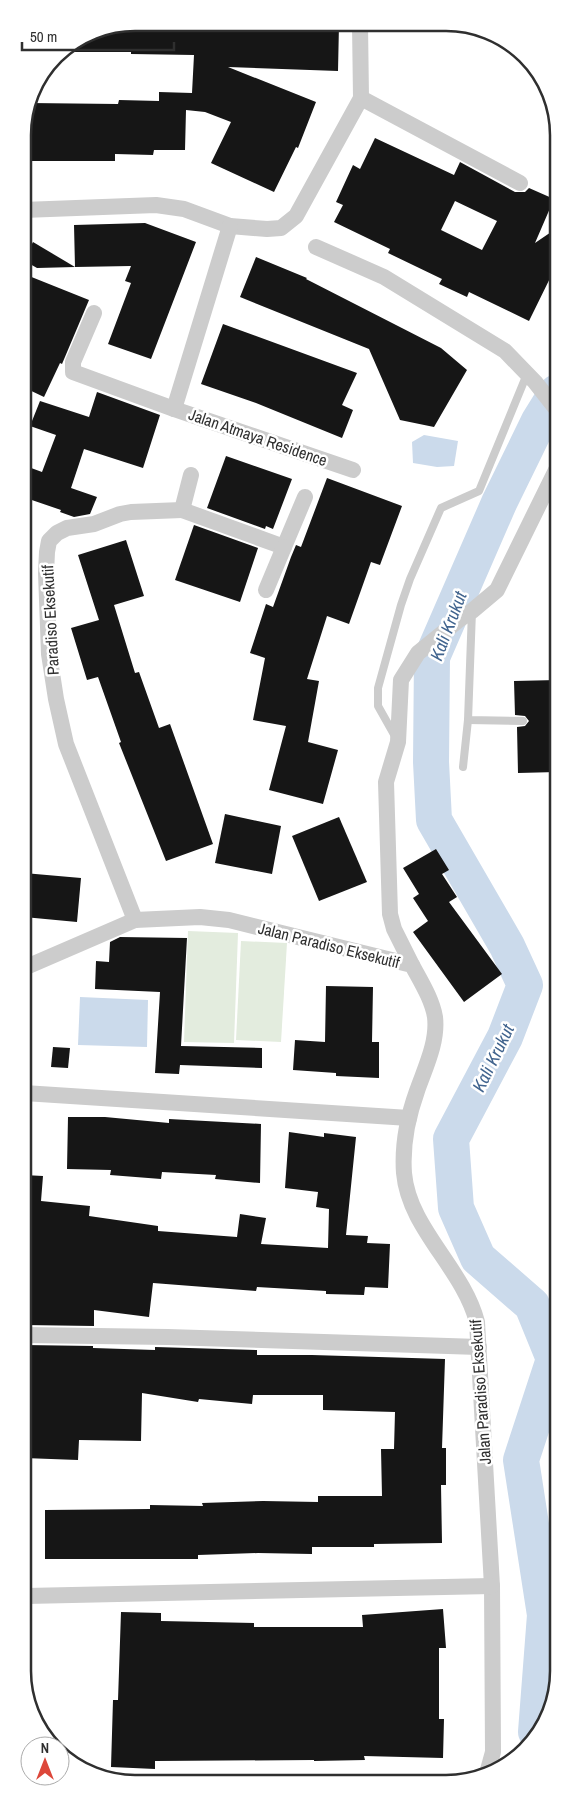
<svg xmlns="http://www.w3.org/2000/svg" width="581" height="1806" viewBox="0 0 581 1806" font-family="'Archivo Narrow',sans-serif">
	<rect width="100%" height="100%" fill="#fff"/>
	<g fill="#e3ecde">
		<path d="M 188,931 L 238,933 L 234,1043 L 184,1042 Z"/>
		<path d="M 241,941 L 287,943 L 281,1042 L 236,1040 Z"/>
	</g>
	<g fill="#cbdaeb">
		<path d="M 424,435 L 458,441 L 454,466 L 437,467 L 413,463 L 412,442 Z"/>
		<path d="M 80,997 L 148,1000 L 147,1047 L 78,1045 Z"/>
	</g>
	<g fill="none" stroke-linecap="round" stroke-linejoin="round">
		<path stroke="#cbdaeb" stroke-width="36" d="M 536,1732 L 545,1615 L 521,1460 L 554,1359 L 532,1305 L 478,1258 L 456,1208 L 451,1139 L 505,1037 L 525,985 L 507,946 L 434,820 L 431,762 L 432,657 L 499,503 L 539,421 L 557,392"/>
	</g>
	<g fill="#161616" fill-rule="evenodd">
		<path d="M 135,22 L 339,24 L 338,71 L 228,67 L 316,102 L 298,148 L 296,147 L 274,192 L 211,163 L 231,122 L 205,112 L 186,110 L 185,150 L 154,150 L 153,155 L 115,154 L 115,161 L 23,161 L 23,127 L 29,103 L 118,104 L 119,100 L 159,101 L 159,92 L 192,93 L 194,55 L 131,54 L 131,52 L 60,52 L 92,31 Z"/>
		<path d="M 375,138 L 454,175 L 460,162 L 515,192 L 525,192 L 529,188 L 554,199 L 535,243 L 557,228 L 557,264 L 529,321 L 469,292 L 467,297 L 439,284 L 442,279 L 388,253 L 390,249 L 334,222 L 343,205 L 336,202 L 347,178 L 353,165 L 360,169 ZM 455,201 L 497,221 L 482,250 L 441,230 Z"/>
		<path d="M 145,223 L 196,242 L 151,359 L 108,344 L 131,283 L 125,281 L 131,266 L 75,267 L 74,225 Z"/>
		<path d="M 33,242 L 75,267 L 37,268 L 23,260 Z"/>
		<path d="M 256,257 L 307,278 L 306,279 L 441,348 L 467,370 L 434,427 L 400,420 L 369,349 L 240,297 Z"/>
		<path d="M 29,276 L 89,300 L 62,364 L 60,363 L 44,397 L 23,387 L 23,289 Z"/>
		<path d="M 223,324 L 357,373 L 342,405 L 353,410 L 342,438 L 256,403 L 201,384 Z"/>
		<path d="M 97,392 L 160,415 L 143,468 L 84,449 L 71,488 L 97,497 L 90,514 L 74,517 L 60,512 L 61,510 L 23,497 L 23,465 L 42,472 L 56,435 L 30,426 L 40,401 L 89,417 Z"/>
		<path d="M 226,456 L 292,479 L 273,529 L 266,526 L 265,529 L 207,508 Z"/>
		<path d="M 327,478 L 402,506 L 380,565 L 371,562 L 349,624 L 327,616 L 307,679 L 319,681 L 308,742 L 338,750 L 323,804 L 269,790 L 286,726 L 253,720 L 265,658 L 250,653 L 266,604 L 273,607 L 291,557 L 296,545 L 301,547 Z"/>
		<path d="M 194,525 L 258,548 L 240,602 L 175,580 Z"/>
		<path d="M 126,540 L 144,596 L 114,605 L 135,673 L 139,672 L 159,728 L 170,724 L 213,844 L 166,861 L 119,743 L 121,742 L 98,677 L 87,680 L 71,628 L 99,620 L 78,555 Z"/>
		<path d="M 557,680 L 557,772 L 518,773 L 517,727 L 525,726 L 529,721 L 525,716 L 515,715 L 514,681 Z"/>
		<path d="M 225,814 L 281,826 L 272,874 L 215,863 Z"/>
		<path d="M 339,817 L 367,882 L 319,901 L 292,836 Z"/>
		<path d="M 436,849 L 449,870 L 442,874 L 457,897 L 449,902 L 502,974 L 464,1002 L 413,932 L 428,921 L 413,898 L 419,894 L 403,868 Z"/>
		<path d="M 24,873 L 81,878 L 77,922 L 24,917 Z"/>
		<path d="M 120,937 L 187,938 L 181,1046 L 262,1048 L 262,1068 L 180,1065 L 179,1074 L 155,1073 L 160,992 L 95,989 L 96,961 L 109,962 L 110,942 Z"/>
		<path d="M 326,986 L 373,987 L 372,1042 L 379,1042 L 379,1078 L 336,1076 L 336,1073 L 293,1070 L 295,1040 L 325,1042 Z"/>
		<path d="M 53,1047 L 70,1048 L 68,1068 L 51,1067 Z"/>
		<path d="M 68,1117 L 105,1117 L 169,1123 L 169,1119 L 261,1124 L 260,1183 L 215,1179 L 216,1175 L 162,1172 L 161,1179 L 110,1175 L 111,1170 L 67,1169 Z"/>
		<path d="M 289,1132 L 324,1137 L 324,1133 L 356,1137 L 346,1235 L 368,1236 L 367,1243 L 390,1244 L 388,1288 L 365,1287 L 364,1295 L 326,1294 L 326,1291 L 257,1287 L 256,1291 L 153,1283 L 149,1317 L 94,1310 L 94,1326 L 24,1325 L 24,1175 L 43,1176 L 41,1201 L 90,1206 L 89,1216 L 158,1226 L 158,1231 L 237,1237 L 240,1214 L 266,1218 L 261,1244 L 328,1248 L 329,1209 L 316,1207 L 318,1192 L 285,1188 Z"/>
		<path d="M 24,1345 L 93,1346 L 93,1348 L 155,1350 L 155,1347 L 257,1350 L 257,1355 L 312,1355 L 445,1359 L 442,1448 L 446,1448 L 446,1485 L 441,1485 L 442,1543 L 374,1544 L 374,1547 L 312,1547 L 312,1554 L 258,1553 L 198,1555 L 198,1559 L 45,1559 L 45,1510 L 150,1509 L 150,1505 L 203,1506 L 202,1503 L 263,1501 L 318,1502 L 318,1496 L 382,1496 L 381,1449 L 394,1449 L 395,1412 L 323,1410 L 323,1395 L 253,1395 L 252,1404 L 199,1399 L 198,1402 L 142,1393 L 141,1441 L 79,1440 L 78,1460 L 24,1458 Z"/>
		<path d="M 443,1609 L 446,1648 L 439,1648 L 439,1719 L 444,1719 L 443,1758 L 364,1756 L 365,1760 L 314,1761 L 314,1760 L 155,1761 L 155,1769 L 111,1767 L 113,1700 L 118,1700 L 121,1612 L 161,1613 L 161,1621 L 254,1623 L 254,1627 L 363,1627 L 362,1615 Z"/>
	</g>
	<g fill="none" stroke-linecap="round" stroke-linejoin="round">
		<g stroke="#ccc" stroke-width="8">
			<path d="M 472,611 L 468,720 L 523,721"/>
			<path d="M 396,738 L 378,706 L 378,688 L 401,605 L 410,579 L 441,508 L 479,491 L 527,374"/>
			<path d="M 463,767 L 468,720"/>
		</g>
		<g stroke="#ccc" stroke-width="16">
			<path d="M 361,98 L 520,183"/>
			<path d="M 23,210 L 156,205 L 184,209 L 230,226 L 267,229 L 281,228 L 296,216 L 361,98 L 360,24"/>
			<path d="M 316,247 L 384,277 L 505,351 L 535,382 L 557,410"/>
			<path d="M 94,313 L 73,362 L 73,372 L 174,409 L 353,470"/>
			<path d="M 174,409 L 230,226"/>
			<path d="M 182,510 L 284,547 L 305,497"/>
			<path d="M 266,590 L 284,547"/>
			<path d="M 135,920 L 66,744 L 56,699 L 49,654 L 46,573 L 47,552 L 49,541 L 57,533 L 67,528 L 94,524 L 120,514 L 131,512 L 182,510 L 191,475"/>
			<path d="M 412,965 L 394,929 L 390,914 L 386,782 L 398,742 L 401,680 L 418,653 L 460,619 L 472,611 L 497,590 L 557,468"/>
			<path d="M 24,968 L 135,920 L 200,917 L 229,920 L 412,965 C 421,982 432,999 435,1017 C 438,1042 425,1068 417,1091 C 408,1116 402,1145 404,1173 C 409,1229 463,1268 477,1322 L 492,1586 L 493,1752 L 488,1770"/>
			<path d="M 24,1093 L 409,1118"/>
			<path d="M 24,1335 L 168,1337 L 479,1347"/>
			<path d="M 26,1596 L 492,1586"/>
		</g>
	</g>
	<g text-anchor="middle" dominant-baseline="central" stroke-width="5" stroke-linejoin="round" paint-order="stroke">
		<g font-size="16" fill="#2f2f2f" stroke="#fff">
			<text transform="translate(258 437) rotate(19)">Jalan Atmaya Residence</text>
			<text transform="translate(50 620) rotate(-93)">Paradiso Eksekutif</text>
			<text transform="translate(329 945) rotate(14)">Jalan Paradiso Eksekutif</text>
			<text transform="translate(480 1392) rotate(-94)">Jalan Paradiso Eksekutif</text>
		</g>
		<g font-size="18" font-style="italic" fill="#41648e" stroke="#fff">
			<text transform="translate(448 626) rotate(-69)">Kali Krukut</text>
			<text transform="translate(493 1058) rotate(-64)">Kali Krukut</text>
		</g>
	</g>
	<path d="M0 0H581V1806H0ZM135 31H446A104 104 0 0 1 550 135V1671A104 104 0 0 1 446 1775H135A104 104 0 0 1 31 1671V135A104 104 0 0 1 135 31Z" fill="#fff" fill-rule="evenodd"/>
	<path fill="none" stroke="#2f2f2f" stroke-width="2.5" d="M135 31H446A104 104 0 0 1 550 135V1671A104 104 0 0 1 446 1775H135A104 104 0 0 1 31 1671V135A104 104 0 0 1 135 31Z"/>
	<g transform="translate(45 1761)"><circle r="24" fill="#ffffff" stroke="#acacac"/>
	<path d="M0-4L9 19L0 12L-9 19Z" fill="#dd473a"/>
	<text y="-8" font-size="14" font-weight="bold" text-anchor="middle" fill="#2f2f2f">N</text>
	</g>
	<path d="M22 42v8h152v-8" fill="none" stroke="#2f2f2f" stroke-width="2.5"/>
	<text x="30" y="42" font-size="15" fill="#2f2f2f" stroke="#ffffff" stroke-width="4" paint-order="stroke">50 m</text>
</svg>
